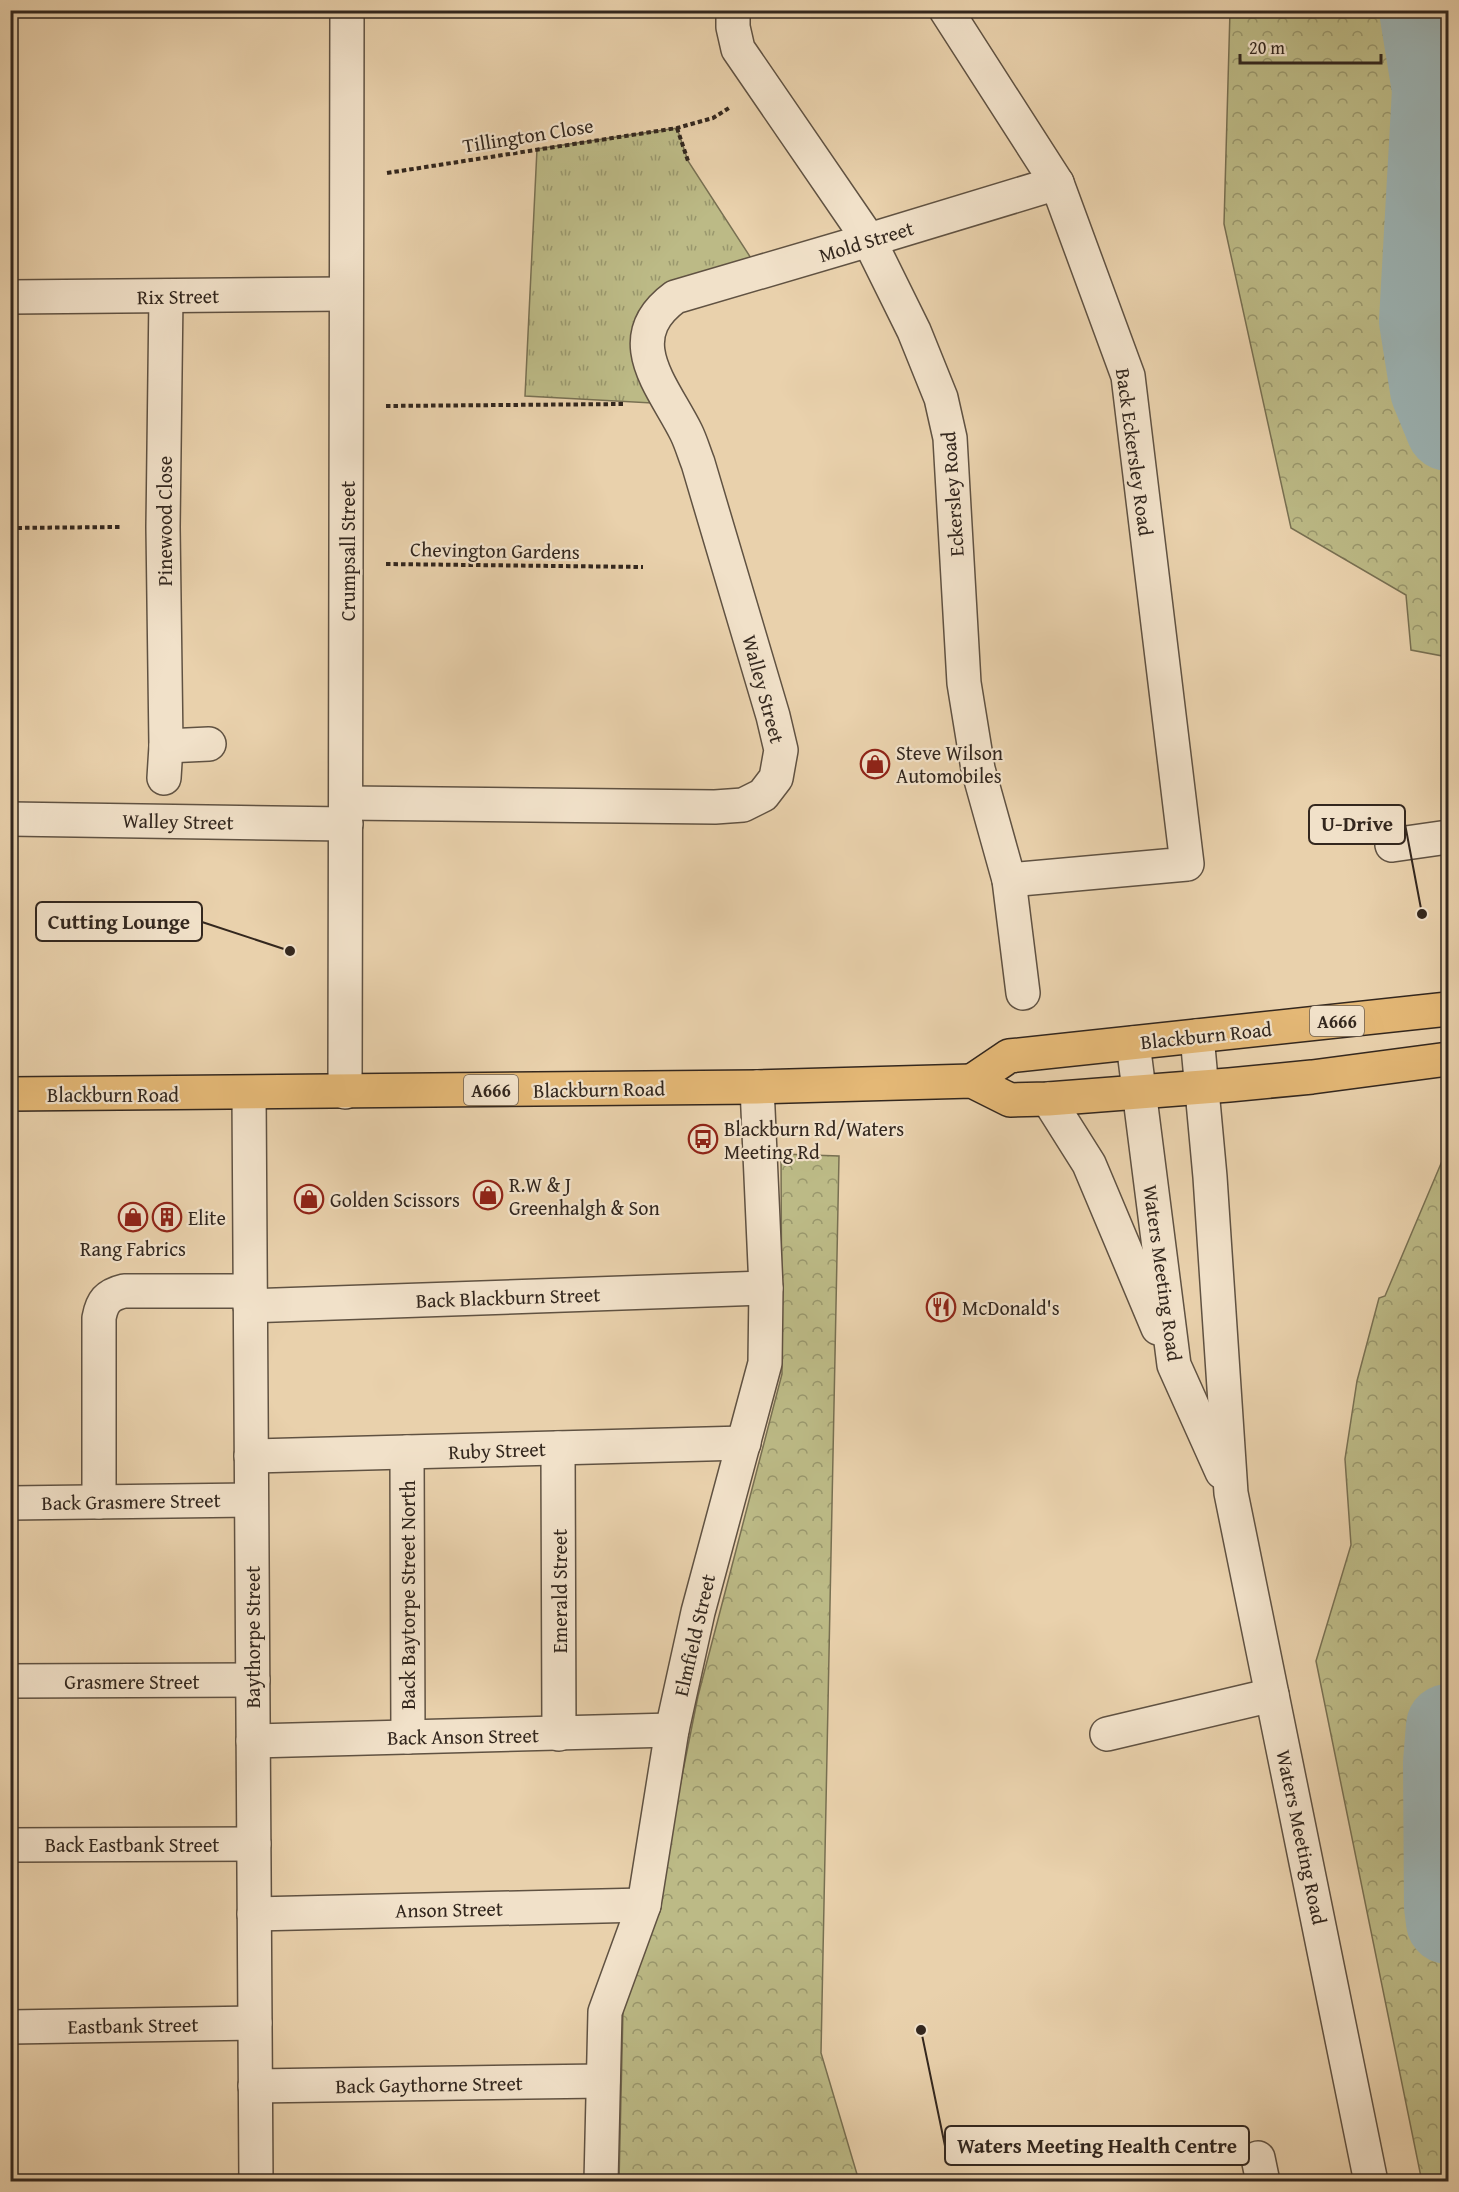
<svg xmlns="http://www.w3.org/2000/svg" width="1459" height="2192" viewBox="0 0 1459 2192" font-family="'Gentium Book Plus',serif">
	<defs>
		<pattern id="grass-tufts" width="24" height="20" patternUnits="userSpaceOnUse" patternTransform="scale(1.5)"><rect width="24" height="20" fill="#bcba86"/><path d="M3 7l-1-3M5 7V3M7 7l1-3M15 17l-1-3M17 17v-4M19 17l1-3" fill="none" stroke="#99976d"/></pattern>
		<pattern id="forest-crowns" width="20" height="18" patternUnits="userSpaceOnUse" patternTransform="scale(1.5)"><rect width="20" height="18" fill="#bcba86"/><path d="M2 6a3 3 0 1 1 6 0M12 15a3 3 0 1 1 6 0" fill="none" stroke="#99976d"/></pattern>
	</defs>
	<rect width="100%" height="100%" fill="#e9d1ac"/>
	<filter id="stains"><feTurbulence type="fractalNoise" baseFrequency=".00333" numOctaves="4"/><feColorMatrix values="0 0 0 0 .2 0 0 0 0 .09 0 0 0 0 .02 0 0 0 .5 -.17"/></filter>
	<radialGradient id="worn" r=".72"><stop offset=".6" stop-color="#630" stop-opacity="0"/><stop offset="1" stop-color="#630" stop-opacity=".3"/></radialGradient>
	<path fill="url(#grass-tufts)" stroke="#787052" stroke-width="1.5" d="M 677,128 L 688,161 L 760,272 L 650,326 L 670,404 L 525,396 L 537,149 Z"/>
	<g fill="url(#forest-crowns)" stroke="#787052" stroke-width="1.5">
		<path d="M 1230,11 L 1448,11 L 1448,657 L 1411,650 L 1406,595 L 1291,528 L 1224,224 Z"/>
		<path d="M 1448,1147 L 1448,2181 L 1422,2182 L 1316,1661 L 1351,1545 L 1345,1459 L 1357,1381 L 1379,1298 L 1385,1296 Z"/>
		<path d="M 781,1154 L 839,1156 L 821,2053 L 859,2181 L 619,2182 L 623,2011 L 657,1901 L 698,1696 L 782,1374 Z"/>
	</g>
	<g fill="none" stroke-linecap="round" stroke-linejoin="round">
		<g stroke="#9cb4b5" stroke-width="84">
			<path d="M 1421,10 L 1434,90 L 1421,321 L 1432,390 L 1448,429"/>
			<path d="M 1448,1726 L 1445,1763 L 1446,1906 L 1448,1922"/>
		</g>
		<g stroke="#605242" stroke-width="36">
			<g id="minor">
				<path d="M 733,10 L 733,27 L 738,49 L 869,240 L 914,331 L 941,398 L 950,438 L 964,683 L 978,769 L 1009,880 L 1023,993"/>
				<path d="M 946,10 L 1057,183 L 1128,376 L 1187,864 L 1009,880"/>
				<path d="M 10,297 L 346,294"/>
				<path d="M 166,746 L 209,744"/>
				<path d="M 164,778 L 166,746 L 163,527 L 166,296"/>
				<path d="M 347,803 L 715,807 L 743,805 L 763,795 L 776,778 L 781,750 L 773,716 L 698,463 C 694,453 691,442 686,432 C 663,386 618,339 675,297 L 869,240 L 1057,183"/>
				<path d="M 10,819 L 346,824"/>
				<path d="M 1392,845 L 1448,837"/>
				<path d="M 1197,1036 L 1210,1177 L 1231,1493 L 1371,2182"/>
				<path d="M 1133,1043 L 1174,1365 L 1222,1472"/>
				<path d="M 345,1092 L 347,10"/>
				<path d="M 249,1093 L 256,2182"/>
				<path d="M 1048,1099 L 1089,1164 L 1158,1328"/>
				<path d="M 250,1306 L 766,1288"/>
				<path d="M 558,1448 L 559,1734"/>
				<path d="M 407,1452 L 408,1737"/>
				<path d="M 251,1456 L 744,1443"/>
				<path d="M 99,1502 L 99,1318 C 102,1302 107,1295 124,1291 L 250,1291"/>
				<path d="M 10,1503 L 251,1500"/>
				<path d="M 10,1681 L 253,1680"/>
				<path d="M 1107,1734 L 1272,1695"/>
				<path d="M 253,1741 L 672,1730"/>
				<path d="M 10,1845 L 254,1844"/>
				<path d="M 254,1914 L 644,1905"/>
				<path d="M 10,2027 L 255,2023"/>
				<path d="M 255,2086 L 603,2081"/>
				<path d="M 1258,2158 L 1263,2182"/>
				<path d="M 601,2182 L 605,2012 L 644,1905 L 672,1730 L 698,1612 L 765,1363 L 766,1288 L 757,1087"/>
			</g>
		</g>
		<g stroke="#33271e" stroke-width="36">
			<g id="highway">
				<path d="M 972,1081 L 1009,1056 L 1448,1009"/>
				<path d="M 10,1094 L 757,1087 L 972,1081 L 1010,1100 L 1048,1099 L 1229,1085 L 1312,1077 L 1448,1059"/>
			</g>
		</g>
		<g stroke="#33271e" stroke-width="4" stroke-dasharray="4.5 3" stroke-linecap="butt">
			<path d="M 677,128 L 688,161"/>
			<path d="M 387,173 L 677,128 L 713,118 L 729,108"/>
			<path d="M 386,406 L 624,404"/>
			<path d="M 10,528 L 121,527"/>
			<path d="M 386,564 L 643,567"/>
		</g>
		<use href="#minor" stroke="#f1e1c9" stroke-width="33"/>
		<use href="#highway" stroke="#e4b876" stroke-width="33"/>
	</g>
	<defs>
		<g id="shop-ring" transform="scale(1.5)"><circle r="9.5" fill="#f1e1c9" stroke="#8f2418" stroke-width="1.5"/><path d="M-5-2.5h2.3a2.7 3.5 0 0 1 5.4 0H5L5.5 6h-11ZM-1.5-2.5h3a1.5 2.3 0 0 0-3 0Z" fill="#8f2418"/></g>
		<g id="bus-ring" transform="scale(1.5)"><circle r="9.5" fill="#f1e1c9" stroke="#8f2418" stroke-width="1.5"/><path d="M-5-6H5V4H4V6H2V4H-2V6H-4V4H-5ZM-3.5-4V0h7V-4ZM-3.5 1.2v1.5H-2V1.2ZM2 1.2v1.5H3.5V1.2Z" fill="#8f2418"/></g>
		<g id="building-ring" transform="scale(1.5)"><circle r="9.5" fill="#f1e1c9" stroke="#8f2418" stroke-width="1.5"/><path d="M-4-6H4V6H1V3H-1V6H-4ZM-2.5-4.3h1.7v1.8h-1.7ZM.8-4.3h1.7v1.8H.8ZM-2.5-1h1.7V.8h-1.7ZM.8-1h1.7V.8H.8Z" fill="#8f2418"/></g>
		<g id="restaurant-ring" transform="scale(1.5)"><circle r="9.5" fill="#f1e1c9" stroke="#8f2418" stroke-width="1.5"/><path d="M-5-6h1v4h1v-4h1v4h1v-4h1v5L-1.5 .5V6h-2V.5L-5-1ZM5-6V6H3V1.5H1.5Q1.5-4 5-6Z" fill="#8f2418"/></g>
	</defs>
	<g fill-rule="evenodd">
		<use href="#shop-ring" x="875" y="764"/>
		<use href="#bus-ring" x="703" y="1139"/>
		<use href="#shop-ring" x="488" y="1195"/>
		<use href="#shop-ring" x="309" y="1199"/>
		<use href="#shop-ring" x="133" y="1217"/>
		<use href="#building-ring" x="167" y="1217"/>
		<use href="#restaurant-ring" x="941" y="1307"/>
	</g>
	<g text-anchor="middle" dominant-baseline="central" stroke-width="4.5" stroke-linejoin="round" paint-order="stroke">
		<g fill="#f1e1c9" stroke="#6c5f51" stroke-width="1.5">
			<rect x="1310" y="1006" width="54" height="30" rx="4.5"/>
			<rect x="464" y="1075" width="54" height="30" rx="4.5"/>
		</g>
		<g font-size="18" font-weight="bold" fill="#33271e">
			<text x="1337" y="1021">A666</text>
			<text x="491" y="1090">A666</text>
		</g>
		<g font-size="20" fill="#33271e" stroke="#f1e1c9">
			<text transform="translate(528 135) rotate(-9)">Tillington Close</text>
			<text transform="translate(866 241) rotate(-17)">Mold Street</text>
			<text transform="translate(178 296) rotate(-1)">Rix Street</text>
			<text transform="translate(1135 452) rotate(82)">Back Eckersley Road</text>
			<text transform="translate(952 494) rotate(-94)">Eckersley Road</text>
			<text transform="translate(164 521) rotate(-90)">Pinewood Close</text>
			<text transform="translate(495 550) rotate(1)">Chevington Gardens</text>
			<text transform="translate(347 551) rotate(-90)">Crumpsall Street</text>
			<text transform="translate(764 689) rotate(75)">Walley Street</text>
			<text transform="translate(178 821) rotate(1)">Walley Street</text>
			<text transform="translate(1206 1035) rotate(-6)">Blackburn Road</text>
			<text transform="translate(599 1089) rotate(-1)">Blackburn Road</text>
			<text x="113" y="1094">Blackburn Road</text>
			<text transform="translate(1163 1273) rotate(82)">Waters Meeting Road</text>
			<text transform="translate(508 1297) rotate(-2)">Back Blackburn Street</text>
			<text transform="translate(497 1450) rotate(-2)">Ruby Street</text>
			<text transform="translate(131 1501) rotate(-1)">Back Grasmere Street</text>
			<text transform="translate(559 1591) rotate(-90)">Emerald Street</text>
			<text transform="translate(407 1595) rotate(-90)">Back Baytorpe Street North</text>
			<text transform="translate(694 1635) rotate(-77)">Elmfield Street</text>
			<text transform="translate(252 1637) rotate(-90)">Baythorpe Street</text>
			<text x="132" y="1681">Grasmere Street</text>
			<text transform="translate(463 1736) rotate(-1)">Back Anson Street</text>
			<text transform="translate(1302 1837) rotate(78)">Waters Meeting Road</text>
			<text x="132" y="1844">Back Eastbank Street</text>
			<text transform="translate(449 1909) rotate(-1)">Anson Street</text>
			<text transform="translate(133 2025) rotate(-1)">Eastbank Street</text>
			<text transform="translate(429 2084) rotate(-1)">Back Gaythorne Street</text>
		</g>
		<g font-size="20" fill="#33271e" stroke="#f1e1c9" text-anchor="start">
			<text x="896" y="752">Steve Wilson<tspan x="896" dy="23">Automobiles</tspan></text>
			<text x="724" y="1128">Blackburn Rd/Waters<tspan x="724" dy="23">Meeting Rd</tspan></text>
			<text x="509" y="1184">R.W &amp; J<tspan x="509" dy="23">Greenhalgh &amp; Son</tspan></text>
			<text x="330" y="1199">Golden Scissors</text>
			<text x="188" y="1217">Elite</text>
			<text x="133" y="1248" text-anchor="middle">Rang Fabrics</text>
			<text x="962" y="1307">McDonald's</text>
		</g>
	</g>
	<path fill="none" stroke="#33271e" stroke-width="2" d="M1422 914L1405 824M290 951L202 922M921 2030L945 2146"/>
	<g fill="#33271e" stroke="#f1e1c9" stroke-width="2">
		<circle cx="1422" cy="914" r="6"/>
		<circle cx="290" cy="951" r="6"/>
		<circle cx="921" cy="2030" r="6"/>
	</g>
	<g fill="#f1e1c9" stroke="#33271e" stroke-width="2">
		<rect x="1309" y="805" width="96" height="39" rx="6"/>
		<rect x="36" y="902" width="166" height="39" rx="6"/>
		<rect x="945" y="2126" width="304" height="39" rx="6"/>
	</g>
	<g font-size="21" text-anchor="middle" font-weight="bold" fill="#33271e">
		<text x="1357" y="831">U-Drive</text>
		<text x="119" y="929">Cutting Lounge</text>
		<text x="1097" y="2153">Waters Meeting Health Centre</text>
	</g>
	<rect width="1459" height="2192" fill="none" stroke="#e9d1ac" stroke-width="36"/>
	<rect x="12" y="12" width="1435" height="2168" fill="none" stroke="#33271e" stroke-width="3"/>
	<rect x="18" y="18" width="1423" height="2156" fill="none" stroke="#33271e" stroke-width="1.5"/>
	<path d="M1240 54v9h141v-9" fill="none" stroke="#33271e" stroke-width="3"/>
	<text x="1249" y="54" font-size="18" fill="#33271e" stroke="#f1e1c9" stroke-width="4.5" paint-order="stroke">20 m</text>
	<rect width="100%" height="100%" filter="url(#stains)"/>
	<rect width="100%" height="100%" fill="url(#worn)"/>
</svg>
